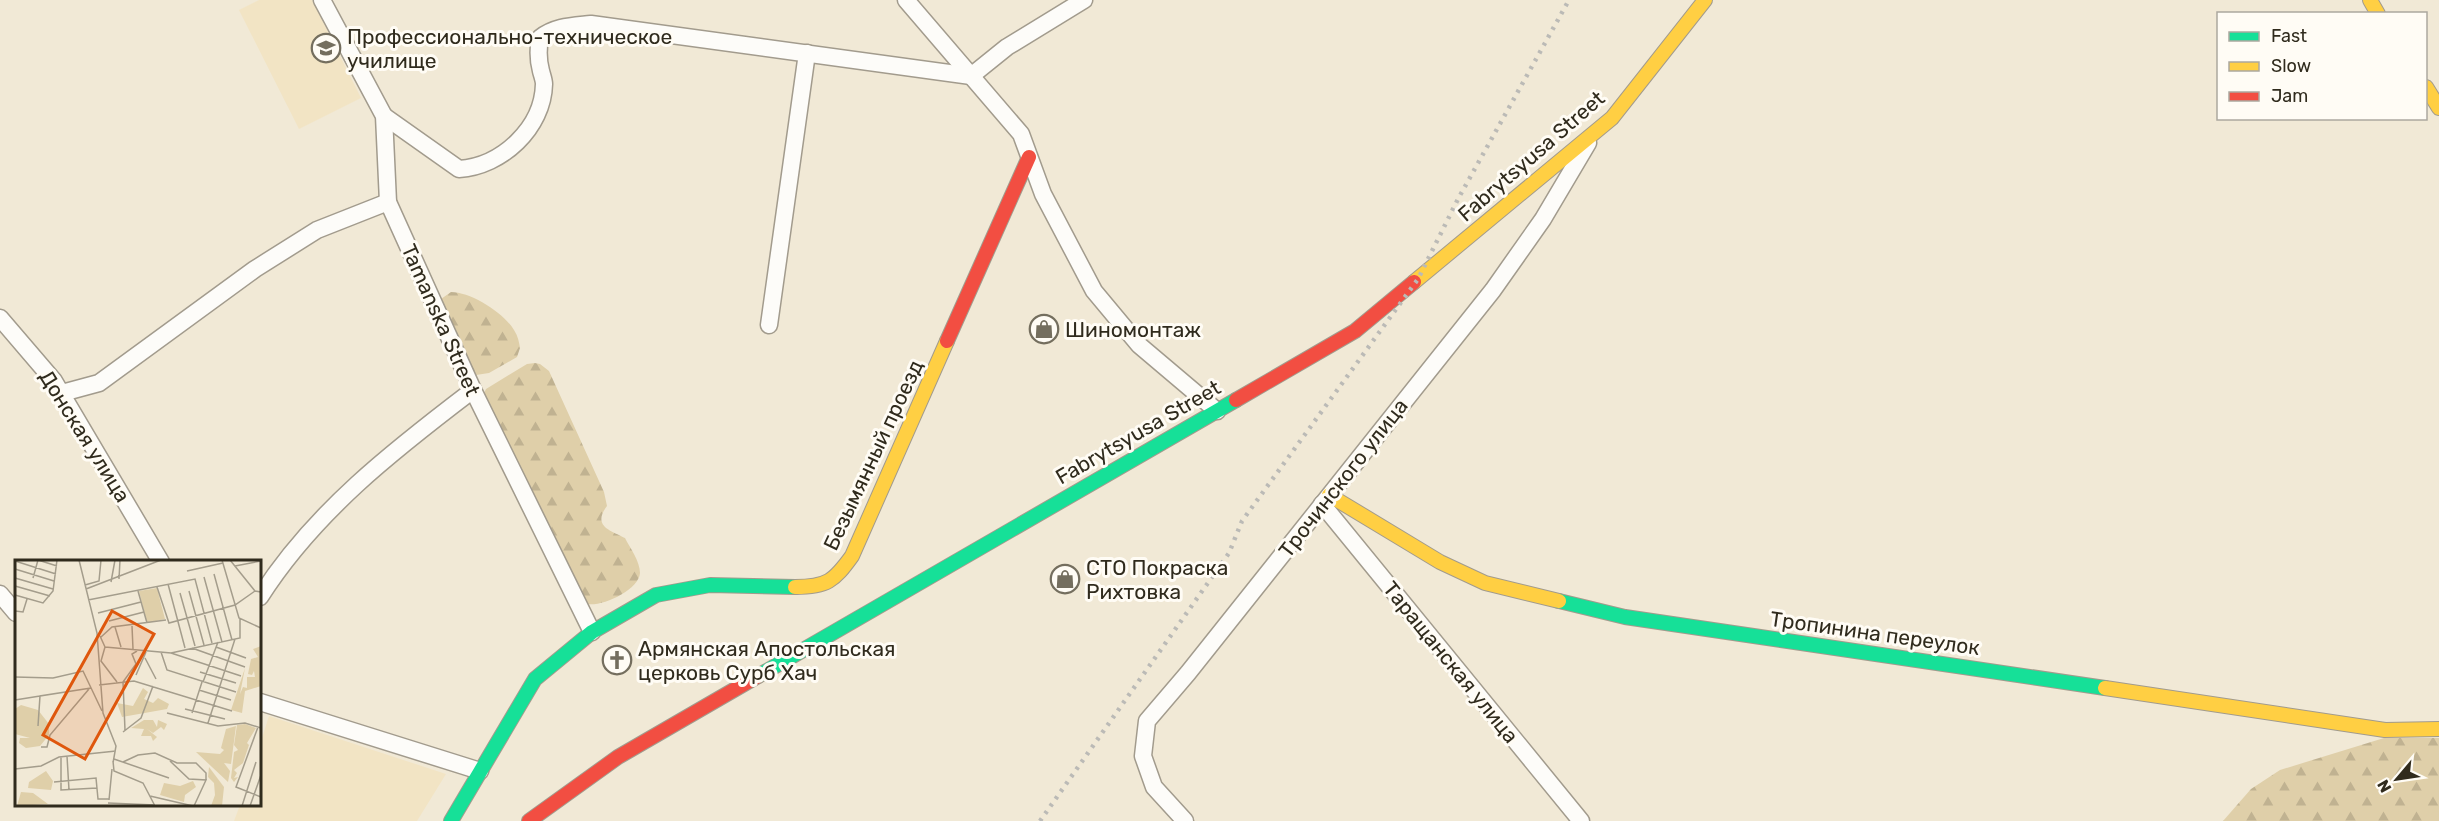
<svg xmlns="http://www.w3.org/2000/svg" width="2439" height="821" viewBox="0 0 2439 821" font-family="Rubik,sans-serif">
	<defs>
		<pattern id="forest-firs" width="22" height="20" patternUnits="userSpaceOnUse" patternTransform="scale(1.5)"><rect width="22" height="20" fill="#dfcfa9"/><path d="M5 1l3.5 6h-7zM16 11l3.5 6h-7z" fill="#c0b291"/></pattern>
	</defs>
	<rect width="100%" height="100%" fill="#f1e9d6"/>
	<g fill="#f2e4c4">
		<path d="M 259,0 L 312,0 L 361,98 L 299,129 L 239,10 Z"/>
		<path d="M 269,716 L 446,774 L 417,821 L 234,821 L 240,805 L 260,804 L 260,744 Z"/>
	</g>
	<g fill="url(#forest-firs)">
		<path d="M 451,292 C 471,292 504,313 514,330 C 518,336 519,342 520,348 L 517,357 L 489,373 L 476,375 L 472,373 L 467,366 L 466,353 L 446,317 L 441,299 Z"/>
		<path d="M 535,363 L 540,364 L 549,371 L 604,492 L 607,506 C 591,527 613,531 625,538 C 630,548 640,561 640,573 C 639,590 602,607 587,604 L 483,395 L 486,389 L 527,364 Z"/>
		<path d="M 2384,738 L 2439,738 L 2439,821 L 2223,821 L 2251,789 L 2280,770 Z"/>
	</g>
	<g fill="none" stroke-linecap="round" stroke-linejoin="round">
		<g stroke="#a29b8d" stroke-width="19">
			<g id="street">
				<path d="M 322,0 L 384,116 L 388,202 L 473,390 L 592,632"/>
				<path d="M 906,0 L 1021,134 L 1043,194 L 1094,291 L 1139,345 L 1217,411"/>
				<path d="M 384,116 L 459,169 C 502,166 543,128 544,84 C 544,80 542,75 541,71 C 538,60 538,49 540,38 C 555,26 573,26 591,24 L 971,76 L 1007,47 L 1084,0"/>
				<path d="M 0,318 L 54,381 L 161,562"/>
				<path d="M 769,325 L 807,53"/>
				<path d="M 62,393 L 99,383 L 255,269 L 317,230 L 388,202"/>
				<path d="M 1322,504 L 1581,821"/>
				<path d="M 0,594 L 16,613"/>
				<path d="M 260,597 C 314,512 394,450 473,390"/>
				<path d="M 260,702 L 480,771"/>
				<path d="M 1185,821 L 1154,787 L 1143,756 L 1147,721 L 1188,673 L 1493,290 L 1543,219 L 1588,143"/>
			</g>
		</g>
		<g stroke="#a29b8d" stroke-width="16">
			<g id="fast">
				<path d="M 1559,601 L 1625,617 L 2105,688"/>
				<path d="M 758,676 L 1236,400"/>
				<path d="M 451,821 L 535,679 L 592,632 L 656,595 L 710,585 L 795,587"/>
			</g>
		</g>
		<g stroke="#a29b8d" stroke-width="16">
			<g id="slow">
				<path d="M 2370,0 L 2378,14"/>
				<path d="M 2426,87 L 2439,108"/>
				<path d="M 1414,282 L 1612,118 L 1705,0"/>
				<path d="M 1329,495 L 1440,562 L 1485,583 L 1559,601"/>
				<path d="M 795,587 C 827,587 834,581 852,556 L 947,341"/>
				<path d="M 2105,688 L 2385,730 L 2439,729"/>
			</g>
		</g>
		<g stroke="#a29b8d" stroke-width="16">
			<g id="jam">
				<path d="M 947,341 L 1029,157"/>
				<path d="M 1236,400 L 1355,331 L 1414,282"/>
				<path d="M 529,821 L 618,757 L 758,676"/>
			</g>
		</g>
		<use href="#street" stroke="#fdfcf9" stroke-width="16"/>
		<use href="#fast" stroke="#16e098" stroke-width="14"/>
		<use href="#slow" stroke="#ffcf43" stroke-width="14"/>
		<use href="#jam" stroke="#f24e42" stroke-width="14"/>
		<path stroke="#bbbab6" stroke-width="4.5" stroke-dasharray="3 6" stroke-linecap="butt" d="M 1040,821 L 1229,553 L 1242,521 L 1418,279 L 1458,199 L 1569,0"/>
	</g>
	<defs>
		<g id="school-ring" transform="scale(1.5)"><circle r="9.5" fill="#fffcf5" stroke="#746e5e" stroke-width="1.5"/><path d="M0-5L7-2L0 1L-7-2ZM-4 1L0 2.5L4 1V4Q0 6-4 4Z" fill="#746e5e"/></g>
		<g id="shop-ring" transform="scale(1.5)"><circle r="9.5" fill="#fffcf5" stroke="#746e5e" stroke-width="1.5"/><path d="M-5-2.5h2.3a2.7 3.5 0 0 1 5.4 0H5L5.5 6h-11ZM-1.5-2.5h3a1.5 2.3 0 0 0-3 0Z" fill="#746e5e"/></g>
		<g id="church-ring" transform="scale(1.5)"><circle r="9.5" fill="#fffcf5" stroke="#746e5e" stroke-width="1.5"/><path d="M-1.2-6h2.4v3.5h3.3v2.4h-3.3V6h-2.4V-.1h-3.3v-2.4h3.3Z" fill="#746e5e"/></g>
	</defs>
	<g fill-rule="evenodd">
		<use href="#school-ring" x="326" y="48"/>
		<use href="#shop-ring" x="1044" y="329"/>
		<use href="#shop-ring" x="1065" y="579"/>
		<use href="#church-ring" x="617" y="660"/>
	</g>
	<g text-anchor="middle" dominant-baseline="central" stroke-width="6" stroke-linejoin="round" paint-order="stroke">
		<g font-size="21" fill="#302b1d" stroke="#fffcf5" text-anchor="start">
			<text x="347" y="36">Профессионально-техническое<tspan x="347" dy="24">училище</tspan></text>
			<text x="1065" y="329">Шиномонтаж</text>
			<text x="1086" y="567">СТО Покраска<tspan x="1086" dy="24">Рихтовка</tspan></text>
			<text x="638" y="648">Армянская Апостольская<tspan x="638" dy="24">церковь Сурб Хач</tspan></text>
		</g>
		<g font-size="21" fill="#302b1d" stroke="#fffcf5">
			<text transform="translate(1531 156) rotate(-41)">Fabrytsyusa Street</text>
			<text transform="translate(441 320) rotate(66)">Tamanska Street</text>
			<text transform="translate(1138 432) rotate(-30)">Fabrytsyusa Street</text>
			<text transform="translate(85 436) rotate(58)">Донская улица</text>
			<text transform="translate(873 455) rotate(-65)">Безымянный проезд</text>
			<text transform="translate(1343 478) rotate(-52)">Трочинского улица</text>
			<text transform="translate(1875 633) rotate(8)">Тропинина переулок</text>
			<text transform="translate(1451 662) rotate(51)">Таращанская улица</text>
		</g>
	</g>
	<g transform="translate(15 560)">
		<rect width="246" height="246" fill="#f1e9d6"/>
		<path d="M 142,28 L 150,59 L 132,63 L 124,31 Z" fill="#dfcfa9"/>
		<path d="M 246,86 L 246,126 L 230,131 L 227,153 L 216,150 L 230,108 L 225,134 L 228,127 L 232,128 L 232,117 L 240,117 L 239,111 L 237,115 L 233,114 L 236,99 L 243,97 L 238,89 ZM 128,128 L 133,132 L 129,139 L 138,143 L 143,138 L 154,144 L 152,149 L 107,157 L 102,143 L 118,146 ZM 6,145 L 23,150 L 34,164 L 34,175 L 25,186 L 11,188 L 4,183 L 5,178 L 15,178 L 0,174 L 0,149 ZM 129,160 L 138,160 L 142,167 L 143,160 L 152,164 L 149,170 L 146,167 L 138,173 L 132,169 L 142,177 L 138,181 L 136,176 L 126,176 L 129,169 L 116,168 ZM 230,164 L 241,168 L 232,183 L 234,185 L 228,203 L 219,210 L 222,213 L 219,218 L 223,217 L 219,222 L 216,218 L 219,192 L 223,190 L 219,185 L 222,165 ZM 221,166 L 216,204 L 209,203 L 215,211 L 213,222 L 181,192 L 205,194 L 209,190 L 206,188 L 211,169 ZM 194,207 L 209,227 L 207,246 L 196,246 L 200,235 L 199,223 L 193,217 ZM 31,211 L 38,221 L 36,230 L 13,228 L 14,222 ZM 178,221 L 181,227 L 170,235 L 169,242 L 145,235 L 149,223 L 165,226 ZM 6,232 L 18,233 L 33,244 L 2,246 Z" fill="#dfcfa9"/>
		<path fill="none" stroke="#a49d8c" stroke-width="1.5" d="M 23,0 L 42,6M 64,0 L 82,73 L 88,153 L 101,186 L 98,203M 207,0 L 224,58 L 246,68M 215,0 L 240,31 L 246,32M 0,1 L 41,14M 220,6 L 246,1M 0,9 L 39,21M 172,11 L 208,3M 199,14 L 217,80M 189,17 L 207,82M 0,18 L 38,29M 18,18 L 23,0M 104,19 L 105,0M 96,22 L 100,0M 153,24 L 170,88M 70,25 L 84,21 L 86,0M 0,26 L 35,36M 142,27 L 154,63 L 220,45 L 240,31M 71,29 L 146,0M 123,31 L 132,63M 174,31 L 189,85M 165,33 L 180,86M 0,35 L 28,43 L 38,31 L 42,0M 73,40 L 180,19 L 197,83M 0,51 L 8,52 L 12,39M 83,53 L 126,42M 94,61 L 129,52M 117,66 L 118,89M 100,67 L 106,87M 85,76 L 90,87 L 86,101 L 102,122M 86,77 L 97,67 L 151,60M 90,87 L 156,93 L 226,116M 201,87 L 231,98M 177,88 L 230,107M 146,92 L 152,110 L 221,132M 156,93 L 225,78 L 225,59M 130,98 L 141,119M 185,112 L 221,123M 121,115 L 131,92M 0,117 L 38,118 L 68,111 L 87,151M 188,122 L 203,82M 84,125 L 119,121 L 217,151M 184,130 L 216,140M 0,140 L 25,136M 170,149 L 210,159M 152,153 L 203,166 L 230,163 L 246,168M 177,153 L 187,122M 193,163 L 220,79M 23,166 L 25,136 L 76,128M 243,167 L 221,227 L 246,237M 110,170 L 108,122 L 121,104 L 117,94 L 122,91M 108,172 L 126,158 L 138,126M 26,187 L 32,187 L 35,175 L 74,129M 52,196 L 54,230M 46,197 L 46,230 L 82,228M 99,199 L 154,218M 98,201 L 99,211 L 128,223 L 140,246M 155,201 L 174,219 L 191,220 L 179,246M 108,202 L 123,195 L 140,193 L 162,203 L 181,203 L 191,213 L 191,220M 0,209 L 26,206 L 44,197 L 101,191M 39,222 L 81,218 L 83,239 L 94,239M 135,236 L 178,246M 94,240 L 97,209M 93,243 L 140,245M 227,246 L 241,202M 235,246 L 246,215"/>
		<path fill="#df570d" fill-opacity="0.15" stroke="#df570d" stroke-width="3" d="M 97,51 L 139,74 L 70,199 L 28,175 Z"/>
		<rect width="246" height="246" fill="none" stroke="#302b1d" stroke-width="3"/>
	</g>
	<rect x="2217" y="12" width="210" height="108" fill="#fffcf5" stroke="#aca89f" stroke-width="1.5"/>
	<rect x="2229" y="32" width="30" height="9" fill="#16e098" stroke="#aca89f" stroke-width="1.5"/>
	<text x="2271" y="42" font-size="18" fill="#302b1d">Fast</text>
	<rect x="2229" y="62" width="30" height="9" fill="#ffcf43" stroke="#aca89f" stroke-width="1.5"/>
	<text x="2271" y="72" font-size="18" fill="#302b1d">Slow</text>
	<rect x="2229" y="92" width="30" height="9" fill="#f24e42" stroke="#aca89f" stroke-width="1.5"/>
	<text x="2271" y="102" font-size="18" fill="#302b1d">Jam</text>
	<g transform="translate(2397 779) rotate(241)" stroke="#fffcf5" stroke-width="4.5" paint-order="stroke">
	<path d="M0-4.5L10 22L0 15L-10 22Z" fill="#302b1d"/>
	<text y="-9" font-size="16" font-weight="bold" text-anchor="middle" fill="#302b1d">N</text>
	</g>
</svg>
